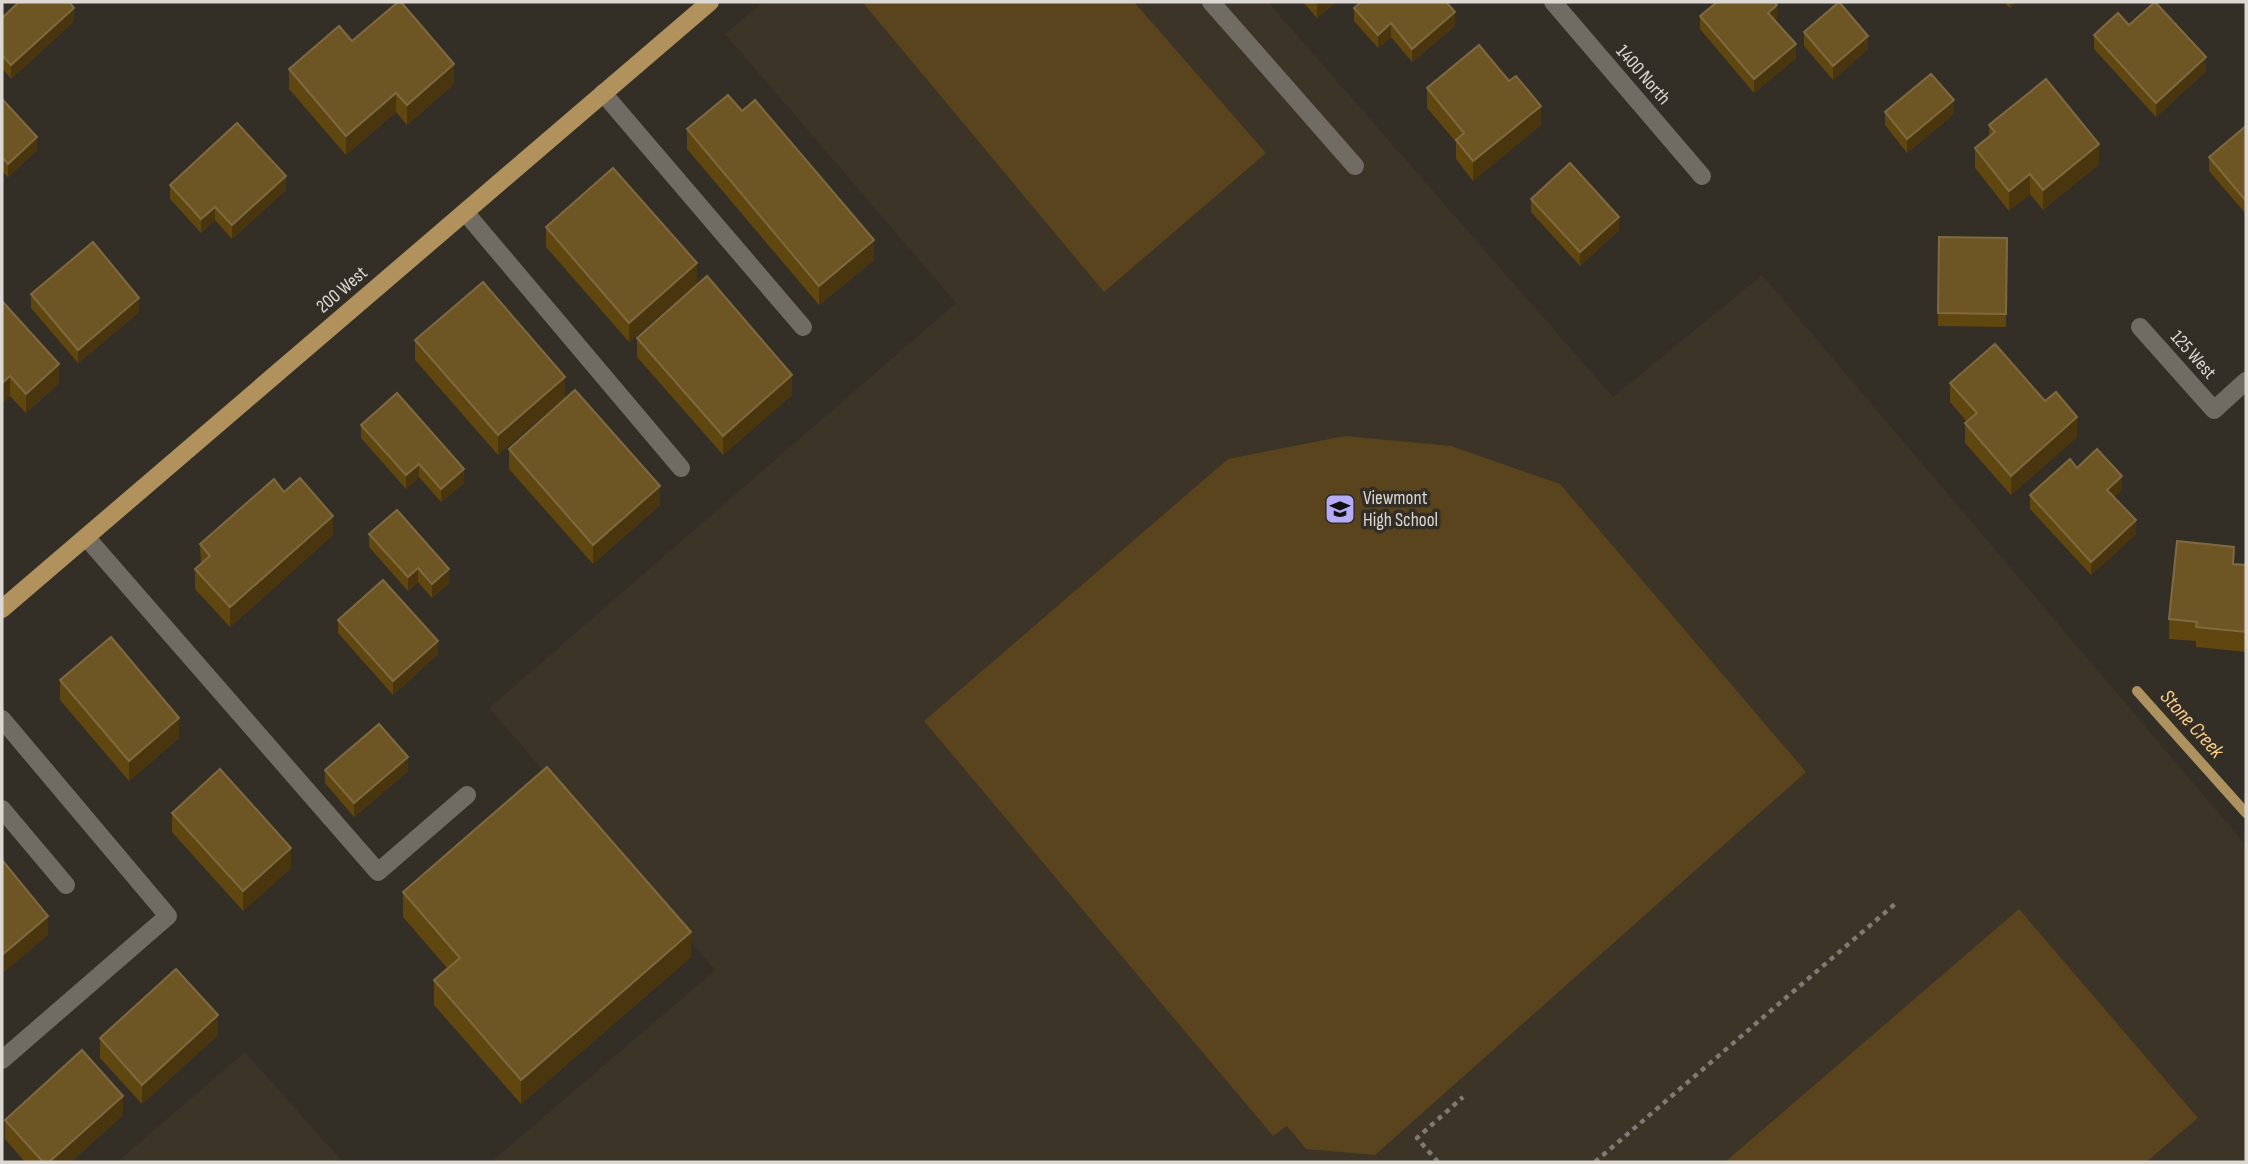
<svg xmlns="http://www.w3.org/2000/svg" width="2248" height="1164" viewBox="0 0 2248 1164" font-family="'Sofia Sans Condensed',sans-serif">
	<rect width="100%" height="100%" fill="#332e26"/>
	<g fill="#3c3426">
		<path d="M 763,2 L 1268,2 L 1613,397 L 1762,275 L 2246,845 L 2246,1162 L 491,1162 L 715,970 L 489,708 L 956,303 L 725,34 Z"/>
		<path d="M 245,1052 L 343,1162 L 117,1162 Z"/>
	</g>
	<g fill="#5a441e">
		<path d="M 866,2 L 1134,2 L 1266,153 L 1104,292 L 864,4 Z"/>
		<path d="M 1345,436 L 1451,446 L 1560,484 L 1806,772 L 1375,1155 L 1306,1149 L 1287,1126 L 1273,1136 L 924,721 L 1228,459 Z"/>
		<path d="M 2019,909 L 2198,1118 L 2146,1162 L 1725,1162 Z"/>
	</g>
	<g fill="none" stroke-linecap="round" stroke-linejoin="round">
		<path stroke="#ad9260" stroke-width="10" d="M 2137,691 L 2246,813"/>
		<g stroke="#7e7a74" stroke-width="4.5" stroke-dasharray="5 5" stroke-linecap="butt">
			<path d="M 1438,1162 L 1417,1138 L 1463,1097"/>
			<path d="M 1595,1162 L 1895,904"/>
		</g>
		<g stroke="#716c63" stroke-width="18">
			<path d="M 1211,2 L 1355,166"/>
			<path d="M 1553,2 L 1702,176"/>
			<path d="M 603,93 L 803,327"/>
			<path d="M 465,212 L 681,468"/>
			<path d="M 2140,327 L 2214,410 L 2246,381"/>
			<path d="M 86,537 L 378,872 L 467,795"/>
			<path d="M 2,719 L 168,916 L 2,1060"/>
			<path d="M 2,809 L 66,885"/>
		</g>
		<path stroke="#b1925c" stroke-width="18" d="M 2,609 L 710,2"/>
	</g>
	<g fill="#60460f">
		<path d="M 1303,2 L 1336,2 L 1317,18 Z"/>
		<path d="M 2004,2 L 2016,2 L 2010,8 Z"/>
		<path d="M 1354,8 L 1455,26 L 1412,62 L 1391,37 L 1378,48 L 1354,21 Z"/>
		<path d="M 1700,16 L 1777,19 L 1775,20 L 1796,58 L 1754,93 L 1700,29 Z"/>
		<path d="M 2,18 L 74,21 L 11,79 L 2,68 Z"/>
		<path d="M 2129,25 L 2206,71 L 2156,117 L 2094,49 L 2094,35 Z"/>
		<path d="M 1804,32 L 1868,49 L 1833,80 L 1804,46 Z"/>
		<path d="M 352,41 L 454,84 L 407,125 L 396,112 L 346,155 L 289,89 L 289,69 Z"/>
		<path d="M 1509,81 L 1541,125 L 1473,181 L 1456,159 L 1456,142 L 1427,108 L 1427,88 Z"/>
		<path d="M 2,99 L 37,150 L 8,177 L 2,171 Z"/>
		<path d="M 1885,112 L 1954,114 L 1907,153 L 1885,125 Z"/>
		<path d="M 1989,125 L 2099,164 L 2043,210 L 2030,194 L 2009,211 L 1975,168 L 1975,148 L 1989,137 Z"/>
		<path d="M 2246,126 L 2246,214 L 2209,171 L 2209,157 Z"/>
		<path d="M 687,129 L 874,260 L 819,305 L 687,149 Z"/>
		<path d="M 170,185 L 286,190 L 232,239 L 215,220 L 201,233 L 170,199 Z"/>
		<path d="M 1531,199 L 1619,230 L 1580,266 L 1531,212 Z"/>
		<path d="M 546,227 L 697,283 L 629,342 L 546,247 Z"/>
		<path d="M 2007,238 L 2006,327 L 1938,326 L 1938,313 Z"/>
		<path d="M 31,294 L 139,312 L 78,363 L 31,308 Z"/>
		<path d="M 2,301 L 59,383 L 26,413 L 10,396 L 2,403 Z"/>
		<path d="M 637,338 L 792,395 L 723,455 L 637,357 Z"/>
		<path d="M 415,340 L 565,397 L 498,455 L 415,360 Z"/>
		<path d="M 1950,383 L 2077,437 L 2011,495 L 1965,443 L 1965,423 L 1967,422 L 1950,402 Z"/>
		<path d="M 361,425 L 464,483 L 441,502 L 419,477 L 406,489 L 361,438 Z"/>
		<path d="M 509,449 L 660,505 L 593,564 L 509,469 Z"/>
		<path d="M 2077,468 L 2122,490 L 2114,497 L 2136,534 L 2091,575 L 2030,509 L 2030,495 Z"/>
		<path d="M 369,534 L 449,583 L 432,598 L 418,582 L 408,591 L 369,547 Z"/>
		<path d="M 333,535 L 230,627 L 195,589 L 195,569 L 201,564 L 200,544 Z"/>
		<path d="M 2234,564 L 2246,565 L 2246,652 L 2196,647 L 2196,641 L 2169,639 L 2169,619 Z"/>
		<path d="M 338,620 L 438,654 L 393,695 L 338,633 Z"/>
		<path d="M 60,680 L 179,738 L 129,781 L 60,700 Z"/>
		<path d="M 325,770 L 408,771 L 354,817 L 325,783 Z"/>
		<path d="M 172,813 L 291,868 L 243,911 L 172,832 Z"/>
		<path d="M 403,892 L 691,957 L 521,1104 L 434,1005 L 434,980 L 447,968 L 403,917 Z"/>
		<path d="M 218,1035 L 142,1104 L 100,1058 L 100,1038 Z"/>
		<path d="M 123,1115 L 71,1162 L 25,1162 L 5,1139 L 5,1120 Z"/>
	</g>
	<g fill="#49360f">
		<path d="M 1317,2 L 1336,2 L 1317,18 Z"/>
		<path d="M 2010,2 L 2016,2 L 2010,8 Z"/>
		<path d="M 1777,5 L 1777,19 L 1768,26 L 1768,13 Z"/>
		<path d="M 74,8 L 74,21 L 11,79 L 11,65 Z"/>
		<path d="M 1455,12 L 1455,26 L 1412,62 L 1412,49 Z"/>
		<path d="M 1391,23 L 1391,37 L 1378,48 L 1378,35 Z"/>
		<path d="M 1868,36 L 1868,49 L 1833,80 L 1833,66 Z"/>
		<path d="M 1796,44 L 1796,58 L 1754,93 L 1754,79 Z"/>
		<path d="M 2206,57 L 2206,71 L 2156,117 L 2156,103 Z"/>
		<path d="M 454,64 L 454,84 L 407,125 L 407,105 Z"/>
		<path d="M 396,93 L 396,112 L 346,155 L 346,136 Z"/>
		<path d="M 1954,100 L 1954,114 L 1907,153 L 1907,139 Z"/>
		<path d="M 1541,106 L 1541,125 L 1473,181 L 1473,161 Z"/>
		<path d="M 37,137 L 37,150 L 8,177 L 8,164 Z"/>
		<path d="M 2099,144 L 2099,164 L 2043,210 L 2043,190 Z"/>
		<path d="M 2030,174 L 2030,194 L 2009,211 L 2009,191 Z"/>
		<path d="M 286,176 L 286,190 L 232,239 L 232,225 Z"/>
		<path d="M 215,207 L 215,220 L 201,233 L 201,219 Z"/>
		<path d="M 1619,217 L 1619,230 L 1580,266 L 1580,252 Z"/>
		<path d="M 874,240 L 874,260 L 819,305 L 819,286 Z"/>
		<path d="M 697,263 L 697,283 L 629,342 L 629,323 Z"/>
		<path d="M 139,298 L 139,312 L 78,363 L 78,350 Z"/>
		<path d="M 59,364 L 59,383 L 26,413 L 26,394 Z"/>
		<path d="M 792,375 L 792,395 L 723,455 L 723,436 Z"/>
		<path d="M 10,376 L 10,396 L 2,403 L 2,383 Z"/>
		<path d="M 565,377 L 565,397 L 498,455 L 498,435 Z"/>
		<path d="M 2077,417 L 2077,437 L 2011,495 L 2011,476 Z"/>
		<path d="M 419,464 L 419,477 L 406,489 L 406,475 Z"/>
		<path d="M 464,469 L 464,483 L 441,502 L 441,489 Z"/>
		<path d="M 2122,476 L 2122,490 L 2107,503 L 2107,490 Z"/>
		<path d="M 660,486 L 660,505 L 593,564 L 593,545 Z"/>
		<path d="M 333,516 L 333,535 L 230,627 L 230,607 Z"/>
		<path d="M 2136,520 L 2136,534 L 2091,575 L 2091,562 Z"/>
		<path d="M 418,568 L 418,582 L 408,591 L 408,577 Z"/>
		<path d="M 449,569 L 449,583 L 432,598 L 432,584 Z"/>
		<path d="M 438,641 L 438,654 L 393,695 L 393,681 Z"/>
		<path d="M 179,718 L 179,738 L 129,781 L 129,761 Z"/>
		<path d="M 408,757 L 408,771 L 354,817 L 354,803 Z"/>
		<path d="M 291,848 L 291,868 L 243,911 L 243,891 Z"/>
		<path d="M 48,916 L 48,935 L 2,974 L 2,955 Z"/>
		<path d="M 691,932 L 691,957 L 521,1104 L 521,1080 Z"/>
		<path d="M 218,1015 L 218,1035 L 142,1104 L 142,1085 Z"/>
		<path d="M 123,1096 L 123,1115 L 71,1162 L 49,1162 Z"/>
	</g>
	<g fill="#6e5624" stroke="#7f6a40" stroke-width="2">
		<path d="M 19,2 L 69,2 L 74,8 L 11,65 L 2,55 L 2,18 Z"/>
		<path d="M 398,2 L 401,2 L 454,64 L 407,105 L 396,93 L 346,136 L 289,69 L 339,26 L 352,41 Z"/>
		<path d="M 1361,2 L 1446,2 L 1455,12 L 1412,49 L 1391,23 L 1378,35 L 1354,8 Z"/>
		<path d="M 1717,2 L 1774,2 L 1777,5 L 1768,13 L 1796,44 L 1754,79 L 1700,16 Z"/>
		<path d="M 1839,2 L 1868,36 L 1833,66 L 1804,32 Z"/>
		<path d="M 2155,2 L 2206,57 L 2156,103 L 2094,35 L 2118,13 L 2129,25 Z"/>
		<path d="M 1479,45 L 1509,81 L 1516,76 L 1541,106 L 1473,161 L 1456,140 L 1464,133 L 1427,88 Z"/>
		<path d="M 1931,74 L 1954,100 L 1907,139 L 1885,112 Z"/>
		<path d="M 2046,79 L 2099,144 L 2043,190 L 2030,174 L 2009,191 L 1975,148 L 1995,132 L 1989,125 Z"/>
		<path d="M 728,95 L 742,111 L 755,100 L 874,240 L 819,286 L 687,129 Z"/>
		<path d="M 2,99 L 37,137 L 8,164 L 2,157 Z"/>
		<path d="M 237,123 L 286,176 L 232,225 L 215,207 L 201,219 L 170,185 Z"/>
		<path d="M 2246,126 L 2246,201 L 2209,157 Z"/>
		<path d="M 1570,163 L 1619,217 L 1580,252 L 1531,199 Z"/>
		<path d="M 613,168 L 697,263 L 629,323 L 546,227 Z"/>
		<path d="M 1939,237 L 2007,238 L 2006,314 L 1938,313 Z"/>
		<path d="M 93,242 L 139,298 L 78,350 L 31,294 Z"/>
		<path d="M 707,276 L 792,375 L 723,436 L 637,338 Z"/>
		<path d="M 483,282 L 565,377 L 498,435 L 415,340 Z"/>
		<path d="M 2,301 L 59,364 L 26,394 L 10,376 L 2,383 Z"/>
		<path d="M 1995,344 L 2045,401 L 2056,392 L 2077,417 L 2011,476 L 1965,423 L 1977,413 L 1950,383 Z"/>
		<path d="M 575,390 L 660,486 L 593,545 L 509,449 Z"/>
		<path d="M 397,393 L 464,469 L 441,489 L 419,464 L 406,475 L 361,425 Z"/>
		<path d="M 2097,449 L 2122,476 L 2107,490 L 2136,520 L 2091,562 L 2030,495 L 2070,459 L 2077,468 Z"/>
		<path d="M 300,478 L 333,516 L 230,607 L 195,569 L 210,556 L 200,544 L 274,479 L 284,492 Z"/>
		<path d="M 397,510 L 449,569 L 432,584 L 418,568 L 408,577 L 369,534 Z"/>
		<path d="M 2177,541 L 2234,547 L 2233,564 L 2246,565 L 2246,632 L 2196,627 L 2197,622 L 2169,619 Z"/>
		<path d="M 383,580 L 438,641 L 393,681 L 338,620 Z"/>
		<path d="M 111,637 L 179,718 L 129,761 L 60,680 Z"/>
		<path d="M 379,724 L 408,757 L 354,803 L 325,770 Z"/>
		<path d="M 547,767 L 691,932 L 521,1080 L 434,980 L 460,958 L 403,892 Z"/>
		<path d="M 220,769 L 291,848 L 243,891 L 172,813 Z"/>
		<path d="M 2,860 L 48,916 L 2,955 Z"/>
		<path d="M 176,969 L 218,1015 L 142,1085 L 100,1038 Z"/>
		<path d="M 82,1050 L 123,1096 L 49,1162 L 43,1162 L 5,1120 Z"/>
	</g>
	<defs>
		<g id="school-square" transform="scale(1.575)"><rect x="-9" y="-9" width="18" height="18" rx="4" fill="#b5acf8" stroke="#332e26"/><path d="M0-5L7-2L0 1L-7-2ZM-4 1L0 2.5L4 1V4Q0 6-4 4Z" fill="#111"/></g>
	</defs>
	<g fill-rule="evenodd">
		<use href="#school-square" x="1340" y="509"/>
	</g>
	<g text-anchor="middle" dominant-baseline="central" stroke-width="7" stroke-linejoin="round" paint-order="stroke">
		<g font-size="19" fill="#dcd9d4" stroke="#332e26">
			<text transform="translate(1643 75) rotate(49)">1400 North</text>
			<text transform="translate(342 290) rotate(-41)">200 West</text>
			<text transform="translate(2193 355) rotate(48)">125 West</text>
		</g>
		<g font-size="19" fill="#dcd9d4" stroke="#332e26" text-anchor="start">
			<text x="1363" y="498">Viewmont<tspan x="1363" dy="22">High School</tspan></text>
		</g>
		<g font-size="21" font-style="italic" fill="#f9cd85" stroke="#332e26">
			<text transform="translate(2192 724) rotate(48)">Stone Creek</text>
		</g>
	</g>
	<rect width="2248" height="1164" fill="none" stroke="#dcd9d4" stroke-width="7"/>
</svg>
